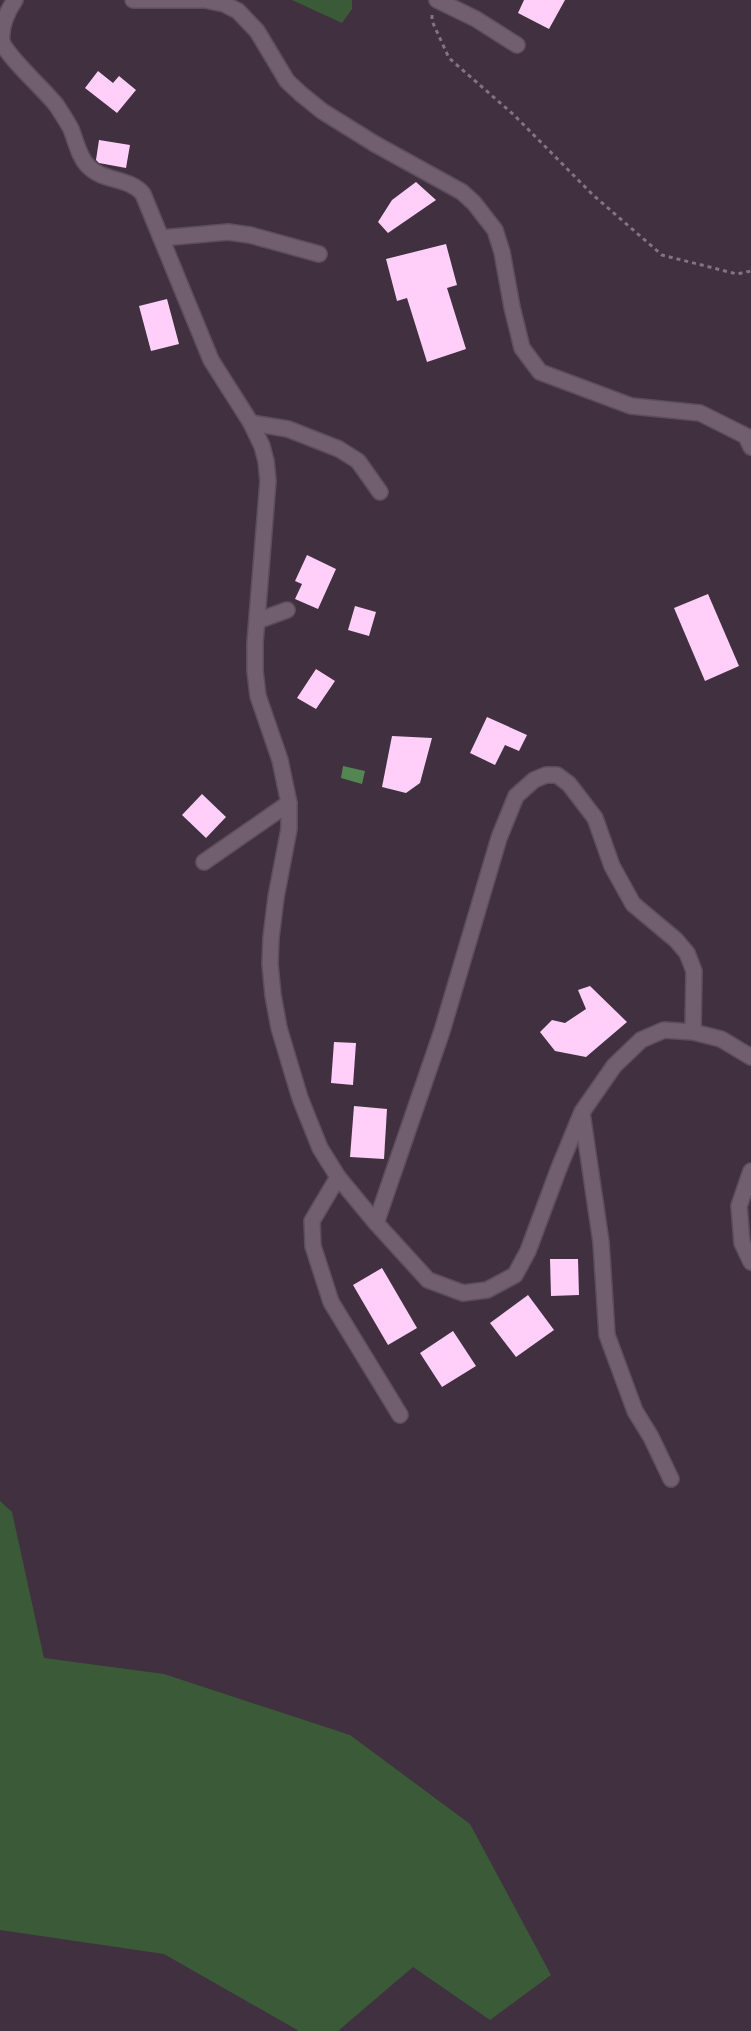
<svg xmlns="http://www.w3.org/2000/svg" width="751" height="2031" viewBox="0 0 751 2031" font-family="Commissioner,sans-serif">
	<rect width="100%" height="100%" fill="#41303f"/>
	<g fill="#3a5a38">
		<path d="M 292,0 L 352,0 L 352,9 L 342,23 Z"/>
		<path d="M 0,1501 L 12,1512 L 44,1658 L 164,1674 L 350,1735 L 470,1824 L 551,1975 L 490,2020 L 413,1967 L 338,2031 L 299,2031 L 164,1954 L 0,1930 Z"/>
	</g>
	<path fill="#548651" d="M 343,766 L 365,771 L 362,784 L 341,778 Z"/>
	<g fill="#ffcffa">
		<path d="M 524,0 L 565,0 L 549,29 L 518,13 Z"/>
		<path d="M 98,71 L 113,83 L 119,76 L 136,90 L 117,113 L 85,88 Z"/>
		<path d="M 99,140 L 130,145 L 126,168 L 99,163 L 96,160 Z"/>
		<path d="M 416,182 L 436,200 L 388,233 L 378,222 L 392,200 Z"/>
		<path d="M 446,244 L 457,285 L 447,288 L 466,349 L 427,362 L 407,298 L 397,301 L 386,259 Z"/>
		<path d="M 167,299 L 179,344 L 151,351 L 139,306 Z"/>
		<path d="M 307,555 L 336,569 L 318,609 L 295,599 L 302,584 L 295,581 Z"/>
		<path d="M 708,594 L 739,666 L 705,681 L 674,608 Z"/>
		<path d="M 355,606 L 376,612 L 369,636 L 348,630 Z"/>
		<path d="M 316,669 L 335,681 L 316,709 L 297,698 Z"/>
		<path d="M 487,717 L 527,735 L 519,751 L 505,745 L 495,765 L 470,753 Z"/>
		<path d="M 392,736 L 432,738 L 420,783 L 406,793 L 382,787 Z"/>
		<path d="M 202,794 L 226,817 L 206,838 L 182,815 Z"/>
		<path d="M 590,986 L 627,1022 L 586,1057 L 555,1051 L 540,1032 L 552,1020 L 565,1023 L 586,1009 L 578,990 Z"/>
		<path d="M 334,1042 L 356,1043 L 353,1085 L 331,1083 Z"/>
		<path d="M 354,1106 L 387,1109 L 384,1159 L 350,1157 Z"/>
		<path d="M 550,1259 L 578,1259 L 579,1295 L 551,1296 Z"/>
		<path d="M 382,1268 L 417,1328 L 388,1345 L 353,1285 Z"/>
		<path d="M 528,1295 L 554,1330 L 516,1357 L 490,1323 Z"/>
		<path d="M 453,1331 L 476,1366 L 442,1387 L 420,1353 Z"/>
	</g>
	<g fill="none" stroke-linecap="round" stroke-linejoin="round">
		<g stroke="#5c4e5b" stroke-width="18">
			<g id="street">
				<path d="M 15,0 C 7,12 0,27 2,42 C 8,58 45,90 57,106 C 62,114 67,121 71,129 C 76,141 79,158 89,167 C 104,182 129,177 143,194 L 211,360 L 251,423 L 262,446 L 266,461 L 268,481 L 255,643 L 255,671 L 258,696 L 280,760 L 289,803 L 289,829 L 276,897 L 271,938 L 270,964 L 273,995 L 279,1028 L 300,1098 L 320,1148 L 338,1177 L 376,1223 L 428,1280 L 463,1293 L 487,1290 L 515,1275 L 528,1251 L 559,1168 L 582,1112 L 614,1066 L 641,1040 L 664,1030 L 693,1032 L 721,1039 L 751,1057"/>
				<path d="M 133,0 L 205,0 L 224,4 L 238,11 L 257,31 L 287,81 L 301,94 L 322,111 L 375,144 L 462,192 L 474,203 L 495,230 L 502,252 L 512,307 L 522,348 L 540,372 L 631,406 L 700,413 L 746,436 L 751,447"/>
				<path d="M 437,0 L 476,19 L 517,45"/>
				<path d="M 161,238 L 228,232 L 250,235 L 319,254"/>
				<path d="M 251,423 L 288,429 L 339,449 L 358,461 L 380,492"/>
				<path d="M 257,621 L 287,610"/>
				<path d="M 204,862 L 289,803"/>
				<path d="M 582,1113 L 601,1242 L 607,1335 L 635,1411 L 651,1437 L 671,1479"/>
				<path d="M 751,1171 L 739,1206 L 742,1243 L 751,1262"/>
				<path d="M 338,1177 L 312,1221 L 313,1246 L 331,1302 L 400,1415"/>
				<path d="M 376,1223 L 442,1031 L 499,838 L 516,796 L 534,780 L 546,775 L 557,775 L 569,784 L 595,818 L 612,866 L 633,904 L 676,940 L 687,953 L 694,971 L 693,1032"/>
			</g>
		</g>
		<path stroke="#827481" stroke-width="3" stroke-dasharray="4 4" stroke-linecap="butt" d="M 432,15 L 432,21 L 449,58 L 514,115 L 593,195 L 662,255 L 737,274 L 751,271"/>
		<use href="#street" stroke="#715e6f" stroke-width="15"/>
	</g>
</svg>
